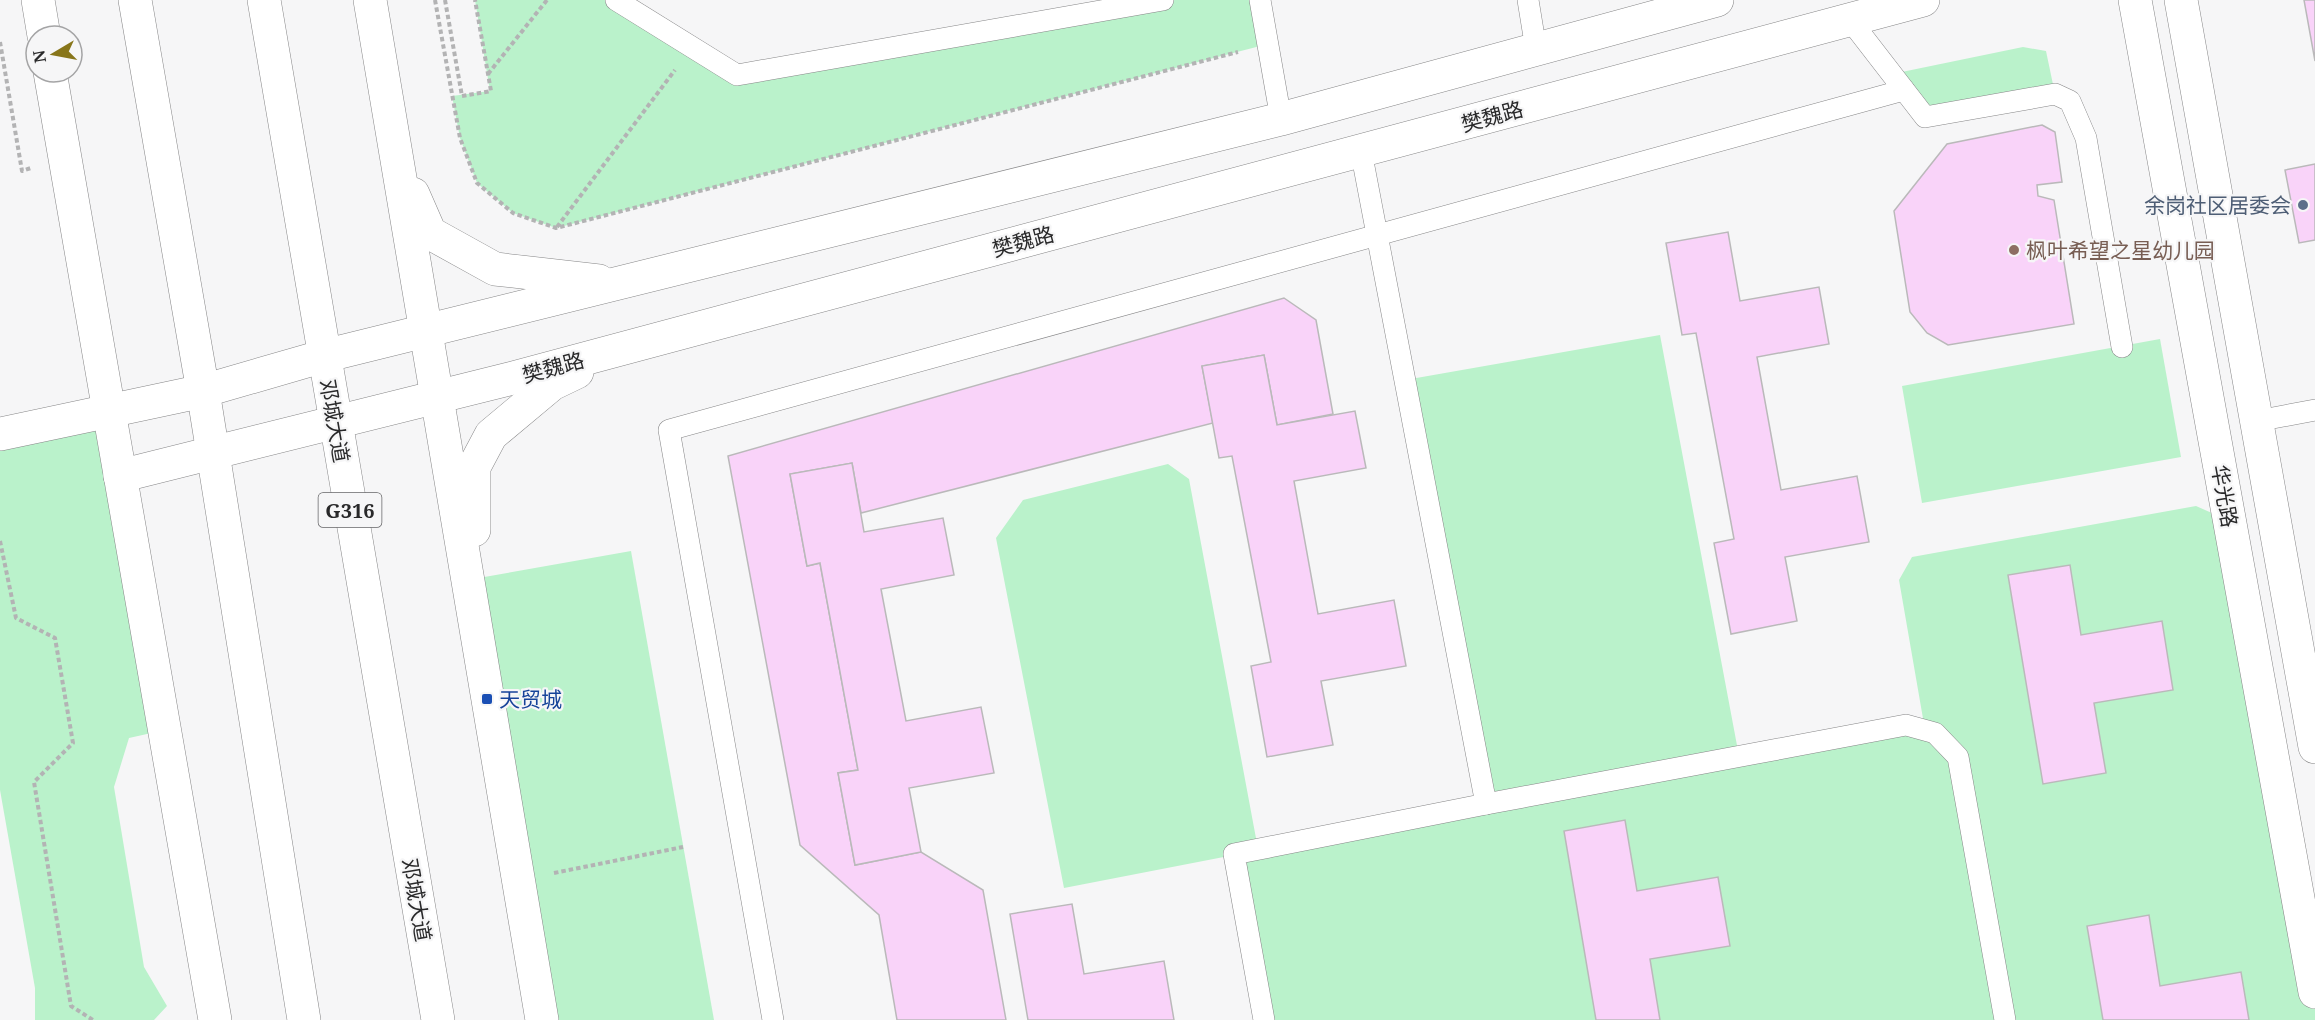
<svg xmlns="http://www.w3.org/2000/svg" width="2315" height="1020" viewBox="0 0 2315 1020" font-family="'Noto Serif','Noto Sans SC',serif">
	<rect width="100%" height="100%" fill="#f6f6f7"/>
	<g fill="#baf2cb">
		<path d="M 475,0 L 616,0 L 737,75 L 1163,0 L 1260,0 L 1268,44 L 556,228 L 513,213 L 477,183 L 460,138 L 452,96 L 490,91 Z"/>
		<path d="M 2023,47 L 2046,51 L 2055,94 L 1925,117 L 1892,74 Z"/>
		<path d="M 1660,335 L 1739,756 L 1925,730 L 1899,580 L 1912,557 L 2196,506 L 2230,521 L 2315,992 L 2315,1020 L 1264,1020 L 1234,855 L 1064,888 L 996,538 L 1023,500 L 1168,464 L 1189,479 L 1258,849 L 1486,804 L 1405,380 Z"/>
		<path d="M 2160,339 L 2181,457 L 1922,503 L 1902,386 Z"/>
		<path d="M 109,411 L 165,730 L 129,738 L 114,787 L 144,967 L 167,1006 L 154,1020 L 35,1020 L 35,988 L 0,790 L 0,434 Z"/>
		<path d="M 631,551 L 714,1020 L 542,1020 L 473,579 Z"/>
	</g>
	<g fill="#f9d3f9" stroke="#bab9ba" stroke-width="1.5">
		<path d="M 2304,0 L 2315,0 L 2315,61 Z"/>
		<path d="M 2042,125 L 2055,132 L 2062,182 L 2037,185 L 2038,196 L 2054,200 L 2074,324 L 1948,345 L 1927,333 L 1910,312 L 1894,211 L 1947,144 Z"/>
		<path d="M 2315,164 L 2315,240 L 2299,243 L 2285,170 Z"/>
		<path d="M 1728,232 L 1740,301 L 1819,287 L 1829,344 L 1757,357 L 1781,490 L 1857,476 L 1869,542 L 1785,557 L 1797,621 L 1731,634 L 1714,543 L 1734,539 L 1696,333 L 1682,335 L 1666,243 Z"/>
		<path d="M 1284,298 L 1316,320 L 1333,414 L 1277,425 L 1264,355 L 1202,366 L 1213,423 L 861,513 L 852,463 L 790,474 L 807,566 L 820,563 L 858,770 L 838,773 L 855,865 L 921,852 L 983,890 L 1006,1020 L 897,1020 L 879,915 L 800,845 L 728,456 Z"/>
		<path d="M 1264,355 L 1277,425 L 1355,411 L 1366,468 L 1294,481 L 1318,614 L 1394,600 L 1406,666 L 1321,681 L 1333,745 L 1267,757 L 1251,666 L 1271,662 L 1232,456 L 1219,458 L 1202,366 Z"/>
		<path d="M 852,463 L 864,532 L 943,518 L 954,575 L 881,589 L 906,721 L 981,707 L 994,773 L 909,788 L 921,852 L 855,865 L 838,773 L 858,770 L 820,563 L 807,566 L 790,474 Z"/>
		<path d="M 2070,565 L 2081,635 L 2162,621 L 2173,690 L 2094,703 L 2106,773 L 2043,784 L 2008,575 Z"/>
		<path d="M 1625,820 L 1637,891 L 1718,877 L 1730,946 L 1650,959 L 1660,1020 L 1596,1020 L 1564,831 Z"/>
		<path d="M 1072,904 L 1084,974 L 1164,961 L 1174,1020 L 1028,1020 L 1010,914 Z"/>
		<path d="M 2149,915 L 2160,986 L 2241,972 L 2249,1020 L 2103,1020 L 2087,926 Z"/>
	</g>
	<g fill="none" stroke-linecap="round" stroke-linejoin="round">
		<g stroke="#868687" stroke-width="22">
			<g id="service">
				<path d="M 616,0 L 737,75 L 1163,0"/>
				<path d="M 1260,0 L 1281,119"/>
				<path d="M 1528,0 L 1536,49"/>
				<path d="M 1850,20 L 1925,117 L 2055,94 L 2070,101 L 2086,138 L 2122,347"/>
				<path d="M 1361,151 L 1486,804 L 1906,725 L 1935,733 L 1958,757 L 2005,1020"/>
				<path d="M 2257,421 L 2315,410"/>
				<path d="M 773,1020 L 669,430 L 1904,90"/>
				<path d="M 1264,1020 L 1234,854 L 1486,804"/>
			</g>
		</g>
		<g stroke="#868687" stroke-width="34">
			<path id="minor" d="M 0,434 L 109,411"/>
		</g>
		<g stroke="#868687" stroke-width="34">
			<g id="tertiary">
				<path d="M 38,0 L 44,36"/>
				<path d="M 370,0 L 542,1020"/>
				<path d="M 2135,0 L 2315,992"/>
				<path d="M 2181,0 L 2315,747"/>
				<path d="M 50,72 L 215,1020"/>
				<path d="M 413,194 L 430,233 L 495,269 L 599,281"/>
				<path d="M 109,411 L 203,391 L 324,356 L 1281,119 L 1717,0"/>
				<path d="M 120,476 L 509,379 L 1923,0"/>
				<path d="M 474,530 L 474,467 L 491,435 L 552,384 L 577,372"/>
			</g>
		</g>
		<g stroke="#868687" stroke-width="34">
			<g id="trunk">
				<path d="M 135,0 L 203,391 L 304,1020"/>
				<path d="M 264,0 L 438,1020"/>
			</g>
		</g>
		<g stroke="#b3b3b4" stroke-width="4" stroke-dasharray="4.5 3" stroke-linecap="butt">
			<path d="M 435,0 L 460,138 L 477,183 L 513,213 L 556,228 L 1238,52"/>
			<path d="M 445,0 L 462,96 L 491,91 L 475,0"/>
			<path d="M 0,42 L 22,171 L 31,168"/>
			<path d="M 488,74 L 547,0"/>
			<path d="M 557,227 L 675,70"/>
			<path d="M 0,541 L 16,618 L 55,638 L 73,743 L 34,782 L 71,1006 L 93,1020"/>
			<path d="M 554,873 L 683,847"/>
		</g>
		<use href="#service" stroke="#fff" stroke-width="21"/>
		<use href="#minor" stroke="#fff" stroke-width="33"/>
		<use href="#tertiary" stroke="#fff" stroke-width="33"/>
		<use href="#trunk" stroke="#fff" stroke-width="33"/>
	</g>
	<circle fill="#5c6f8a" stroke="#f6f6f7" stroke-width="2" cx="2303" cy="205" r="6"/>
	<circle fill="#8d6e63" stroke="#f6f6f7" stroke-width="2" cx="2014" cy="250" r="6"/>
	<rect fill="#1a4fb4" stroke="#f6f6f7" stroke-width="2" x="481" y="693" width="12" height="12" rx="3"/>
	<g text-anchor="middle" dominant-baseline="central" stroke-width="4.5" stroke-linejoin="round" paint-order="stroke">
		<rect fill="#f6f6f7" stroke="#666668" stroke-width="1.5" x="318.5" y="493" width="63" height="34" rx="4.5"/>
		<g font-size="20" font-weight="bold" fill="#29292a">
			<text x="350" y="510">G316</text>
		</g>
		<g font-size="21" fill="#29292a" stroke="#f6f6f7">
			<text transform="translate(1492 116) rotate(-15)">樊魏路</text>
			<text transform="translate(1023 241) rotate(-15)">樊魏路</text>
			<text transform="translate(553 367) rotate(-15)">樊魏路</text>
			<text transform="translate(335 421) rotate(80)">邓城大道</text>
			<text transform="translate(2225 496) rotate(80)">华光路</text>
			<text transform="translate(417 900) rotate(80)">邓城大道</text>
		</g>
		<g font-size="21" fill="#4e5e75" stroke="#f6f6f7" text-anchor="end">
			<text x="2291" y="205">余岗社区居委会</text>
		</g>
		<g font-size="21" fill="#785e54" stroke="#f6f6f7" text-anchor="start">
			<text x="2026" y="250">枫叶希望之星幼儿园</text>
		</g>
		<g font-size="21" fill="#164399" stroke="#f6f6f7" text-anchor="start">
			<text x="499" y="699">天贸城</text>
		</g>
	</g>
	<g transform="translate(54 54) rotate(260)"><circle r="28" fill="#f6f6f7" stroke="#a4a4a5" stroke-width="1.5"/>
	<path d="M0-4.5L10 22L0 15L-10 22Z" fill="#88761a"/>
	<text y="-9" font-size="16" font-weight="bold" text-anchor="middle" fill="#29292a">N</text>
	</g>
</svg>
